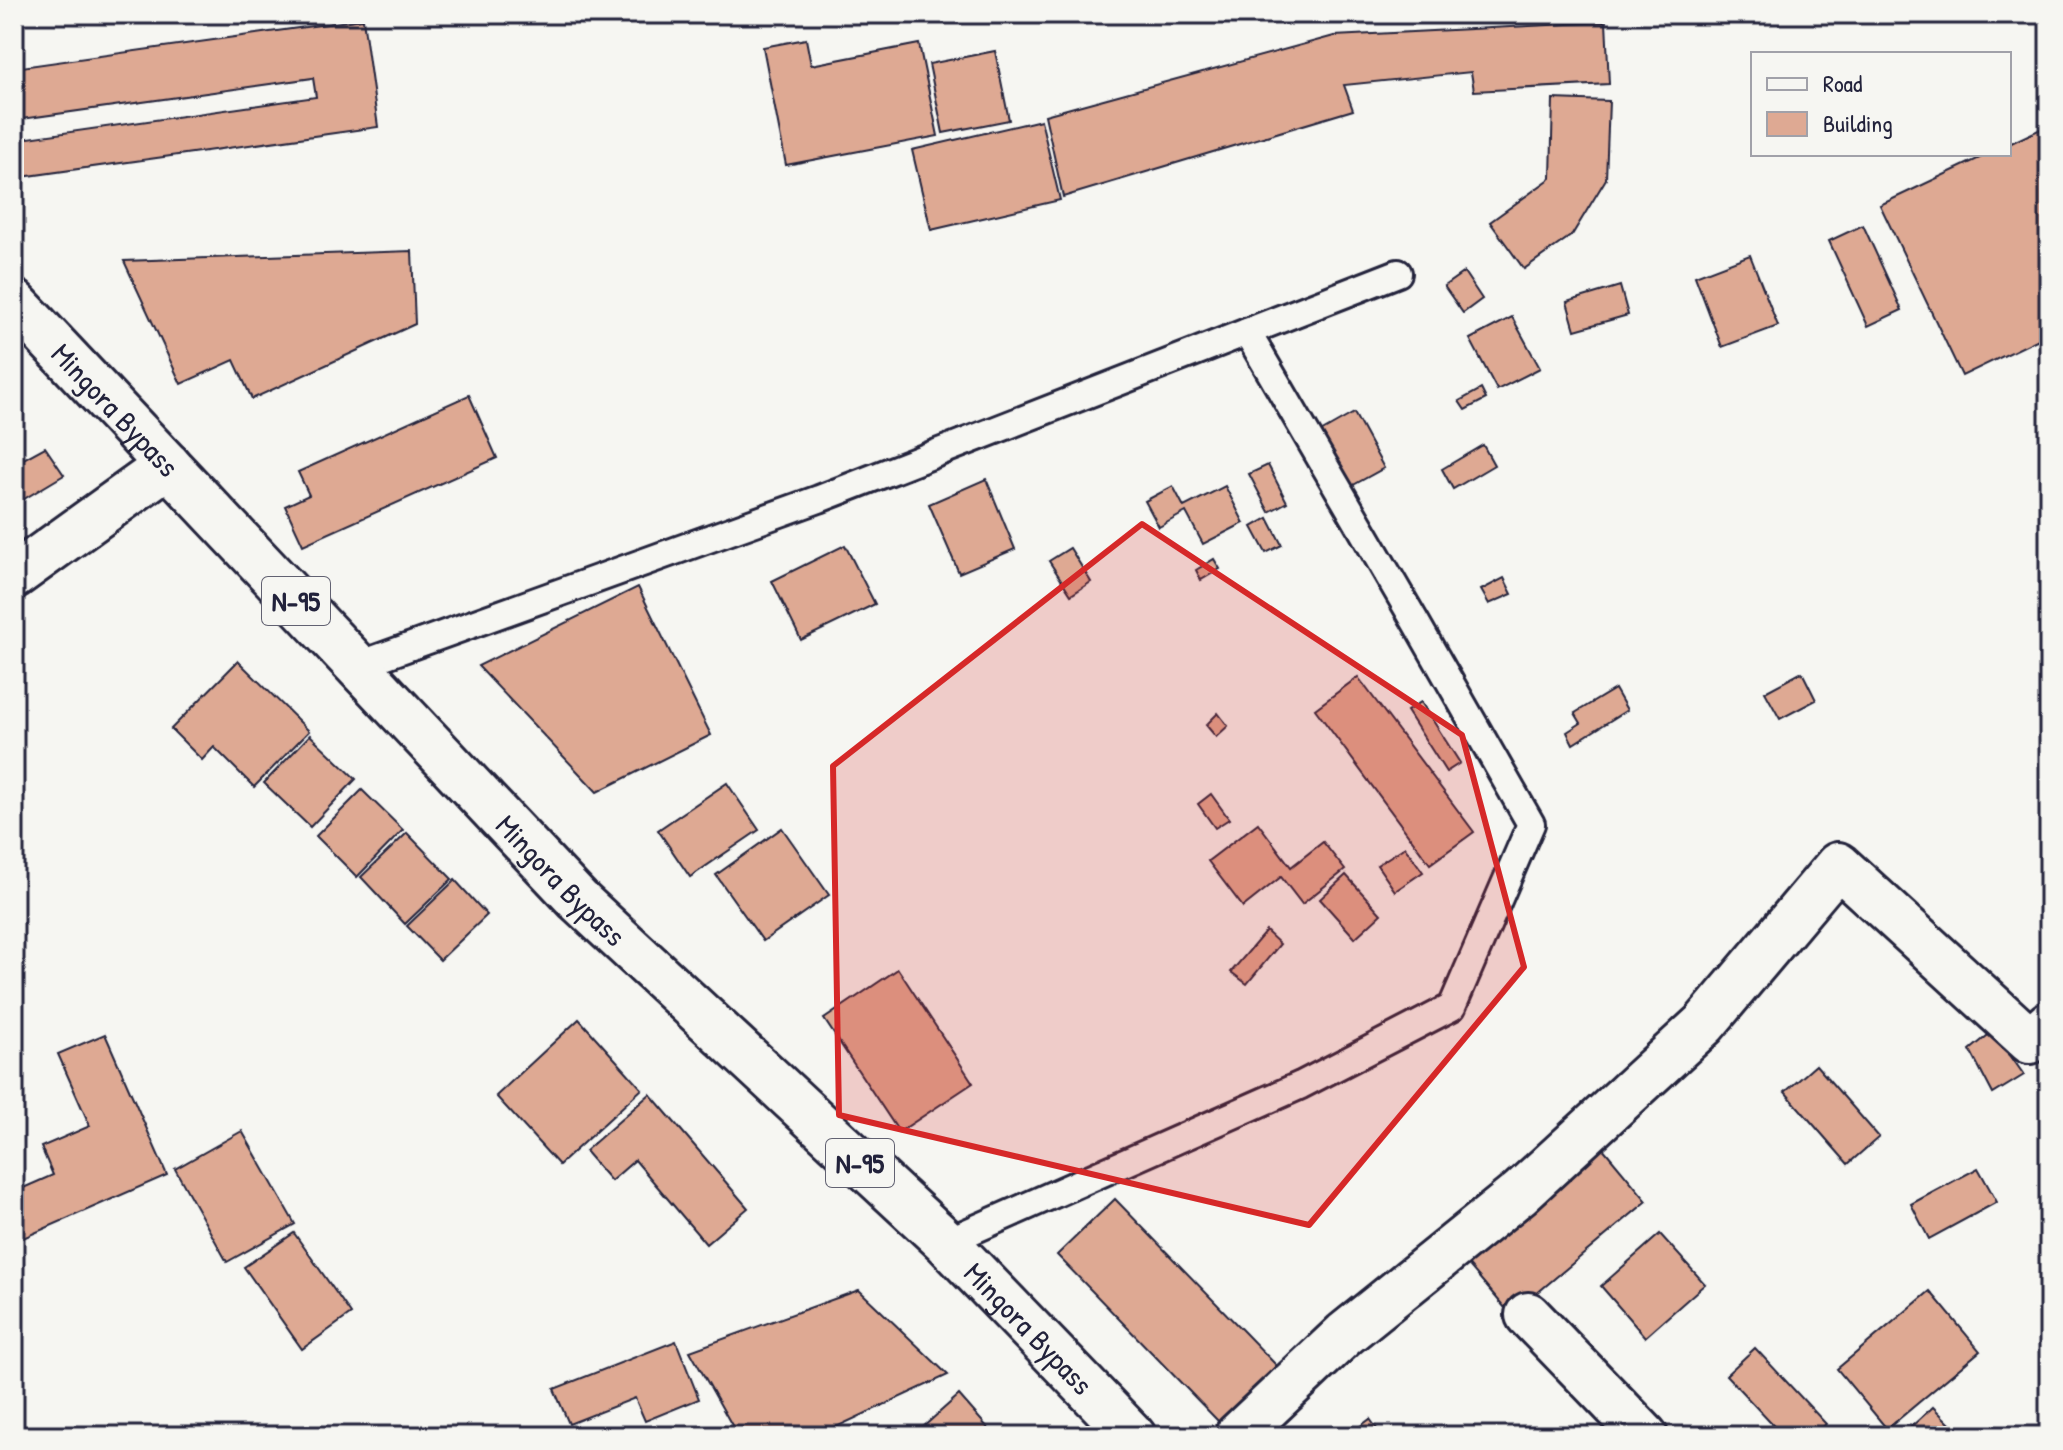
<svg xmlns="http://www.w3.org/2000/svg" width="2063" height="1450" viewBox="0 0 2063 1450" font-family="'Patrick Hand',sans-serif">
	<rect width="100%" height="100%" fill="#f6f6f2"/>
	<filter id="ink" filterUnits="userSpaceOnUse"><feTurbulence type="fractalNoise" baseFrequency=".0125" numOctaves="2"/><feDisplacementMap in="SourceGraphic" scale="16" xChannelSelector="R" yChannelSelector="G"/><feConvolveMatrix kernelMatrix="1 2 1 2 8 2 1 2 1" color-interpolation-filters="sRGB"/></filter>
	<g filter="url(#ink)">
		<g fill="#dea993" stroke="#22223b" stroke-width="2">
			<path d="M 363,19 L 378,127 L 14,178 L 14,140 L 316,97 L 313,78 L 14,120 L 14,68 Z"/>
			<path d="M 1606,22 L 1609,84 L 1474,91 L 1471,72 L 1344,85 L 1353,110 L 1063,197 L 1045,115 L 1334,36 Z"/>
			<path d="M 806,39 L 811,65 L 919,44 L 938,136 L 786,165 L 763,47 Z"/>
			<path d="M 995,51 L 1009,120 L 943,133 L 929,64 Z"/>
			<path d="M 1553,99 L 1609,101 L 1606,179 L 1572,235 L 1524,269 L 1490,222 L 1551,178 Z"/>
			<path d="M 1041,120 L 1060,200 L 931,230 L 912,150 Z"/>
			<path d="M 2049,125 L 2049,334 L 1962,376 L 1880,205 L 1988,154 L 2009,154 L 2009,144 Z"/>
			<path d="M 1863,225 L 1902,310 L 1868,326 L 1829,241 Z"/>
			<path d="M 412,251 L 415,324 L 252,399 L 234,360 L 181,384 L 124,261 Z"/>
			<path d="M 1750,255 L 1778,326 L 1722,347 L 1695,276 Z"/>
			<path d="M 1464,272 L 1482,299 L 1463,313 L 1444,286 Z"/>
			<path d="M 1620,286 L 1628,315 L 1575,330 L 1567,302 Z"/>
			<path d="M 1512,317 L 1540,368 L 1497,390 L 1470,339 Z"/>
			<path d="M 1481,389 L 1486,399 L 1465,410 L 1459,401 Z"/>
			<path d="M 469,395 L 497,458 L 303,545 L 285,506 L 309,495 L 298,472 Z"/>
			<path d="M 1354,413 L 1384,468 L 1348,488 L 1317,434 Z"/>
			<path d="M 1483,445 L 1494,465 L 1453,489 L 1442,469 Z"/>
			<path d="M 45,447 L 64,475 L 14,505 L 14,464 Z"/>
			<path d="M 1268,465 L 1287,502 L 1269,512 L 1249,474 Z"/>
			<path d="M 986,479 L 1015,549 L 959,573 L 929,504 Z"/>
			<path d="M 1173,486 L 1184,507 L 1225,486 L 1244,523 L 1203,544 L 1186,512 L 1159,527 L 1145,501 Z"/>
			<path d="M 1268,518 L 1282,545 L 1266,553 L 1252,527 Z"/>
			<path d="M 845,545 L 875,604 L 801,640 L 772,581 Z"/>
			<path d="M 1070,548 L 1091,582 L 1071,595 L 1049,561 Z"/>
			<path d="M 1214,559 L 1220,569 L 1201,580 L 1196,570 Z"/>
			<path d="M 1504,578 L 1512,594 L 1489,604 L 1481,590 Z"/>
			<path d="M 638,587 L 711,735 L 597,792 L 478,666 Z"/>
			<path d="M 238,661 L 309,731 L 254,787 L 214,747 L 202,760 L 171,729 Z"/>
			<path d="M 1802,672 L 1816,700 L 1780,719 L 1765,692 Z"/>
			<path d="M 1358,677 L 1474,832 L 1430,864 L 1315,709 Z"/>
			<path d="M 1615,689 L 1627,710 L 1573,744 L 1567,732 L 1581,723 L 1575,713 Z"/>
			<path d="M 1421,702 L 1460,763 L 1446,772 L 1407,711 Z"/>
			<path d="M 1218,713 L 1228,726 L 1216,737 L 1206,725 Z"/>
			<path d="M 310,735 L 356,779 L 310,827 L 264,783 Z"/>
			<path d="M 727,783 L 759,830 L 690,877 L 658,830 Z"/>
			<path d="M 362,790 L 403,830 L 357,877 L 316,836 Z"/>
			<path d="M 1211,794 L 1229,819 L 1215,828 L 1198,804 Z"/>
			<path d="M 1258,823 L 1291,867 L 1323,842 L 1345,870 L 1302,904 L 1281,877 L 1243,907 L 1208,861 Z"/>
			<path d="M 782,828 L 829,895 L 763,941 L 716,875 Z"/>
			<path d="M 407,833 L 452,879 L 405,924 L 361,877 Z"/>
			<path d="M 1405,847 L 1423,872 L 1395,891 L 1377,865 Z"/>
			<path d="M 1346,875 L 1381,914 L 1355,938 L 1320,899 Z"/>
			<path d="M 455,880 L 487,915 L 440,960 L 407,926 Z"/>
			<path d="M 1266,931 L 1280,944 L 1247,984 L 1231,972 Z"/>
			<path d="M 898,969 L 973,1083 L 899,1132 L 824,1019 Z"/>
			<path d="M 579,1019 L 642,1089 L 559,1165 L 496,1096 Z"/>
			<path d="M 1993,1031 L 2024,1075 L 1993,1094 L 1970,1050 Z"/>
			<path d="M 105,1034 L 167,1175 L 14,1242 L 14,1192 L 53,1175 L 41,1147 L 90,1126 L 58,1054 Z"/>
			<path d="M 1816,1065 L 1879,1137 L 1848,1164 L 1785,1092 Z"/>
			<path d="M 650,1094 L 748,1208 L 706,1244 L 635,1160 L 611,1181 L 585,1151 Z"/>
			<path d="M 242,1131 L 295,1224 L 227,1262 L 175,1169 Z"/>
			<path d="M 1602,1147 L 1647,1201 L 1511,1315 L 1466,1262 Z"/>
			<path d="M 1978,1168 L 1997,1202 L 1929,1239 L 1911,1204 Z"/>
			<path d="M 1115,1199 L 1278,1367 L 1220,1423 L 1057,1255 Z"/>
			<path d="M 294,1233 L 351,1314 L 302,1349 L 244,1267 Z"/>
			<path d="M 1660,1234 L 1705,1284 L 1645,1337 L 1601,1286 Z"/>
			<path d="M 859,1290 L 948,1375 L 817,1436 L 738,1436 L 690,1351 Z"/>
			<path d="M 1930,1291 L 1980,1351 L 1887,1429 L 1837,1369 Z"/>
			<path d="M 676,1341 L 699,1399 L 645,1421 L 635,1398 L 569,1424 L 554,1389 Z"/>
			<path d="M 1755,1348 L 1826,1424 L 1813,1436 L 1783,1436 L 1726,1375 Z"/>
			<path d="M 959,1395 L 995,1436 L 913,1436 Z"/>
			<path d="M 1933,1407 L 1953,1427 L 1943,1436 L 1901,1436 Z"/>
			<path d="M 1370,1419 L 1382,1436 L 1347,1436 Z"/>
		</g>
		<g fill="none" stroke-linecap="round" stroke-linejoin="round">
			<g stroke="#22223b" stroke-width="32">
				<g id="lane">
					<path d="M 356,666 L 819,499 L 1398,273"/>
					<path d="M 946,1242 L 1301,1085 L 1452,1007 L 1531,824 L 1415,621 L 1247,332"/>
				</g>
			</g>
			<g stroke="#22223b" stroke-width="50">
				<g id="street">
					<path d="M 14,576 L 168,465"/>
					<path d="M 1528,1315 L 1645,1436"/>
					<path d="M 1237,1436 L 1345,1334 L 1520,1193 L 1704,1024 L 1838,865 L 2030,1041 L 2049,1024"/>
				</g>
			</g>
			<g stroke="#22223b" stroke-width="50">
				<g id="highway">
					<path id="s1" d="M 14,302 L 578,900 L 946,1242 L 1133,1436"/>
				</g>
			</g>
			<use href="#lane" stroke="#f6f6f2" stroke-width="26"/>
			<use href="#street" stroke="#f6f6f2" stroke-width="44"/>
			<use href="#highway" stroke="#f6f6f2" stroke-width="44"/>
		</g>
	</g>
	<path fill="#d62828" fill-opacity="0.2" stroke="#d62828" stroke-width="6" stroke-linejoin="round" d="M 1142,524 L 1462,735 L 1524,967 L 1309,1225 L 839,1115 L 833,766 Z"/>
	<g text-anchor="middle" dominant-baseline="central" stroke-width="6" stroke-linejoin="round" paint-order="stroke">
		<g fill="#f6f6f2" stroke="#626272" stroke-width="2">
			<rect x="262" y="577" width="68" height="48" rx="6"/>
			<rect x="826" y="1139" width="68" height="48" rx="6"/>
		</g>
		<g font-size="28" font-weight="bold" fill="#22223b">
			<text x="296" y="601">N-95</text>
			<text x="860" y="1163">N-95</text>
		</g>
		<g font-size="30" fill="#22223b" stroke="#f6f6f2">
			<text stroke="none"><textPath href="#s1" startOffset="148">Mingora Bypass</textPath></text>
			<text stroke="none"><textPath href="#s1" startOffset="796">Mingora Bypass</textPath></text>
			<text stroke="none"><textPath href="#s1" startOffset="1444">Mingora Bypass</textPath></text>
		</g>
	</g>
	<rect width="2063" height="1450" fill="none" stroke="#f6f6f2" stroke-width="48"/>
	<rect x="24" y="24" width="2015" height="1402" fill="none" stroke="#22223b" stroke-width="3" filter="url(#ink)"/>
	<rect x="1751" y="52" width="260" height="104" fill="#f6f6f2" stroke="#a1a1a9" stroke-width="2"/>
	<rect x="1767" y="78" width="40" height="12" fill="#f6f6f2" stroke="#a1a1a9" stroke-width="2"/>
	<text x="1823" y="92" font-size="24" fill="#22223b">Road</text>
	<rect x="1767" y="112" width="40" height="24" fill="#dea993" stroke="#a1a1a9" stroke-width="2"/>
	<text x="1823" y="132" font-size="24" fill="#22223b">Building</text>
</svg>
